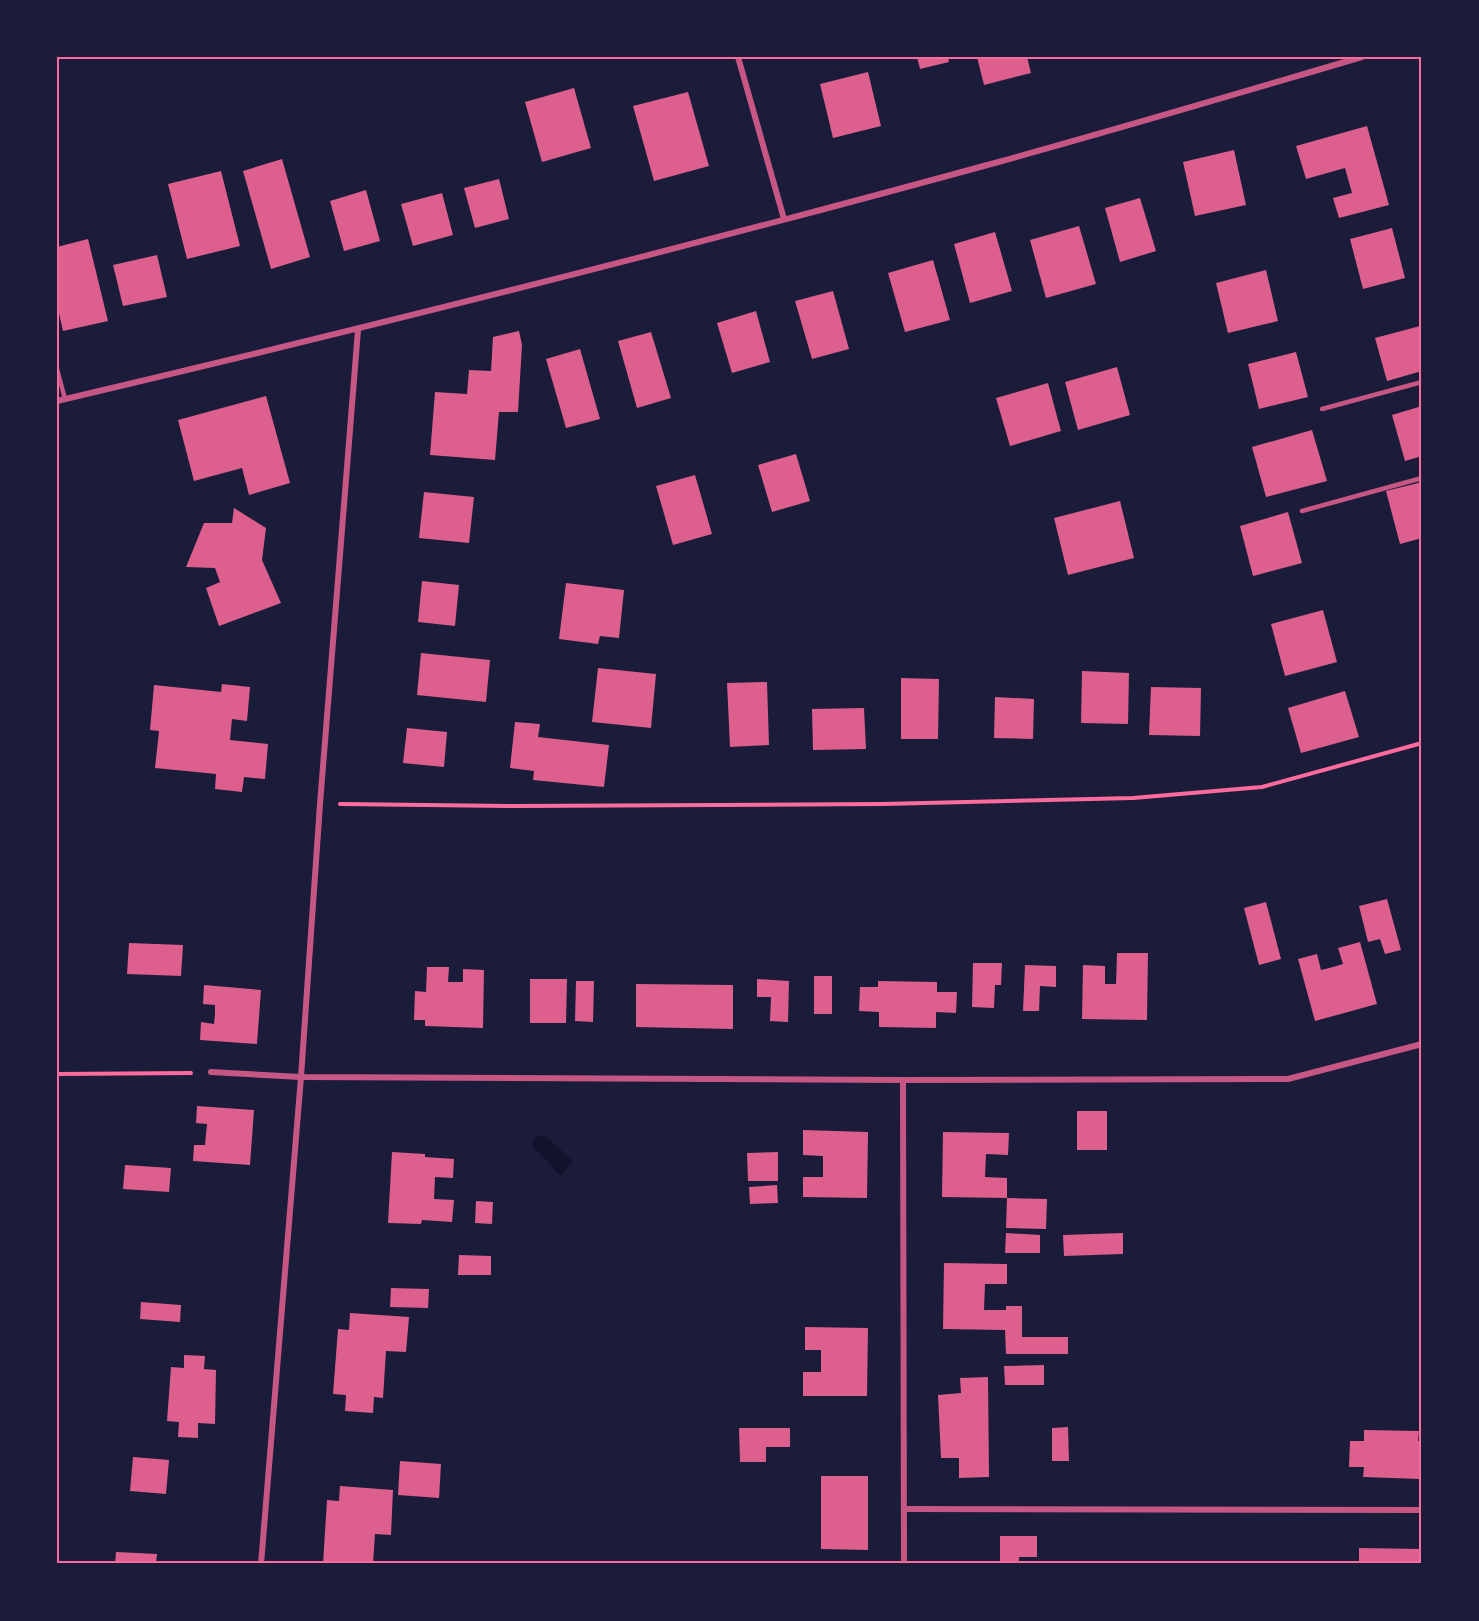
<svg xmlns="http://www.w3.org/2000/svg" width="1479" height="1621" viewBox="0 0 1479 1621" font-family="'Titillium Web',sans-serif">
	<rect width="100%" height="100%" fill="#1b1b3a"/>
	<path fill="#12122b" d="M 544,1135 L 573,1161 L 561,1176 L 533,1147 L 534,1138 Z"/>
	<g fill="#dd5f8e">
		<path d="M 917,57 L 948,57 L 949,62 L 920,69 Z"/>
		<path d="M 977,57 L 1027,57 L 1031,73 L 984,85 Z"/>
		<path d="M 868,72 L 881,126 L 833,138 L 820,84 Z"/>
		<path d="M 574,88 L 591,148 L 542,162 L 525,102 Z"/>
		<path d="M 688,92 L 709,166 L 654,181 L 633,106 Z"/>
		<path d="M 1367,126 L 1389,205 L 1339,218 L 1333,198 L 1352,193 L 1345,168 L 1306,179 L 1296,146 Z"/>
		<path d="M 1234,150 L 1246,205 L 1195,216 L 1183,162 Z"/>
		<path d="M 282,159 L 310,257 L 271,269 L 243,171 Z"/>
		<path d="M 221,171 L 240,246 L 187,259 L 168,184 Z"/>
		<path d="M 499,179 L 509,219 L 475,228 L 464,188 Z"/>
		<path d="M 366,190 L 380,241 L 344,251 L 330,201 Z"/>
		<path d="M 442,193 L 453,235 L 413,246 L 401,204 Z"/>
		<path d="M 1140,198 L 1156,251 L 1120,262 L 1105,208 Z"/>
		<path d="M 1079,226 L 1096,284 L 1046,298 L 1030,240 Z"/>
		<path d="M 1392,228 L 1405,278 L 1363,289 L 1350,239 Z"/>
		<path d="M 995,232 L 1012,291 L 970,303 L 954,244 Z"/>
		<path d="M 88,239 L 108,321 L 63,331 L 57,304 L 57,247 Z"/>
		<path d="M 157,255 L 167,297 L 123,306 L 113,265 Z"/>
		<path d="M 933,260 L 950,320 L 905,332 L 888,273 Z"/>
		<path d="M 1266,270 L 1278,321 L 1228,333 L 1216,283 Z"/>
		<path d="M 833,291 L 849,349 L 812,359 L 795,301 Z"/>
		<path d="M 756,311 L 770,362 L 732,373 L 717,323 Z"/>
		<path d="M 1420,326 L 1422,335 L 1422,371 L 1387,381 L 1375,338 Z"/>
		<path d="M 519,331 L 522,345 L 518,412 L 499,412 L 495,460 L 430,455 L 435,392 L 467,394 L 469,370 L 491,371 L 493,337 Z"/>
		<path d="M 651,332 L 671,398 L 637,408 L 618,341 Z"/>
		<path d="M 580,349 L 600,419 L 566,428 L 546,359 Z"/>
		<path d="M 1296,352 L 1308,397 L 1259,409 L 1248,364 Z"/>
		<path d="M 1117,367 L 1130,415 L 1078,430 L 1065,382 Z"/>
		<path d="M 1048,383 L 1061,431 L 1010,446 L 996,398 Z"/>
		<path d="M 266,396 L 290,483 L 249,495 L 242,468 L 194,481 L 178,420 Z"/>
		<path d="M 1422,406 L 1422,456 L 1405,461 L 1392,415 Z"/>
		<path d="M 1312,430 L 1327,481 L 1266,497 L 1252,447 Z"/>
		<path d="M 796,454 L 810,501 L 772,512 L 758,465 Z"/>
		<path d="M 695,475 L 712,534 L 673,545 L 656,486 Z"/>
		<path d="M 1422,482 L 1422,538 L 1400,544 L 1386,491 Z"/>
		<path d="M 424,492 L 474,497 L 469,543 L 419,538 Z"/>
		<path d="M 1120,501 L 1134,558 L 1068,575 L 1054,518 Z"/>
		<path d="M 234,508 L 266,528 L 262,560 L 281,603 L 219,626 L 206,588 L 220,582 L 215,568 L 186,567 L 204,523 L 232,523 Z"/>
		<path d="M 1288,512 L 1302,563 L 1253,576 L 1240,526 Z"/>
		<path d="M 422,581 L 459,585 L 455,626 L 418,622 Z"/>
		<path d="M 566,583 L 624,590 L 619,638 L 600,636 L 598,644 L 559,639 Z"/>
		<path d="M 1323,610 L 1337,662 L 1285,676 L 1271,624 Z"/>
		<path d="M 421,653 L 490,660 L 486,702 L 417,695 Z"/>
		<path d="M 598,668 L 656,674 L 651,728 L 592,722 Z"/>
		<path d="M 1082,671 L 1129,673 L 1128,724 L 1081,723 Z"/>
		<path d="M 901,678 L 939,679 L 938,739 L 901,739 Z"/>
		<path d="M 767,682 L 769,745 L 730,747 L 727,683 Z"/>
		<path d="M 222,684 L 250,687 L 247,721 L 232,719 L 230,740 L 268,744 L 265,779 L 244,777 L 242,792 L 215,789 L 216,774 L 155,768 L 159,731 L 150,730 L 154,685 L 221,692 Z"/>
		<path d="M 1151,687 L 1201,688 L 1200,736 L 1149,735 Z"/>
		<path d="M 1345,691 L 1359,737 L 1301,753 L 1288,708 Z"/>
		<path d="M 995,697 L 1034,699 L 1033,739 L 994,738 Z"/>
		<path d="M 864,708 L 866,749 L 813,750 L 812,709 Z"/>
		<path d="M 515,722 L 540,724 L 538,737 L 609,745 L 604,787 L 533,780 L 534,771 L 510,768 Z"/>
		<path d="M 407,728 L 447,732 L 444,767 L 403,763 Z"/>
		<path d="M 1387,899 L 1401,950 L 1385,954 L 1380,939 L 1368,942 L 1359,906 Z"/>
		<path d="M 1266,902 L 1281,959 L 1259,965 L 1244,908 Z"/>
		<path d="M 1360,942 L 1377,1004 L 1315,1021 L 1298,959 L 1317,954 L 1321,970 L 1333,967 L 1343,964 L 1338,948 Z"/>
		<path d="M 129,943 L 183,945 L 181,976 L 127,974 Z"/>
		<path d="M 1117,953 L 1148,953 L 1147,1020 L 1082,1019 L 1083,965 L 1105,966 L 1105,984 L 1116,984 Z"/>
		<path d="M 973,963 L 1002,963 L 1001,985 L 995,985 L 994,1008 L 972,1007 Z"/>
		<path d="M 1025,965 L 1056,966 L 1056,987 L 1040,986 L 1039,1011 L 1023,1011 Z"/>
		<path d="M 427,967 L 449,967 L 448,982 L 463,982 L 463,969 L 484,970 L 483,1028 L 425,1026 L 425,1020 L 414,1020 L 415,991 L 426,992 Z"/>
		<rect x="814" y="976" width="18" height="38"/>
		<path d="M 530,979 L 567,979 L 566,1023 L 530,1023 Z"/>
		<path d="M 757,979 L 789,981 L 788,1022 L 770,1021 L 771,997 L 757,997 Z"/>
		<path d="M 576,981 L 594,981 L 593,1022 L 575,1021 Z"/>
		<path d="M 878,981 L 937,982 L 937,992 L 957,992 L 956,1013 L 936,1012 L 936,1028 L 879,1027 L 879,1012 L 859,1011 L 860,987 L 878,987 Z"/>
		<path d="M 636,984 L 733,985 L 733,1029 L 636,1027 Z"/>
		<path d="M 204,985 L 261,990 L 257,1044 L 200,1040 L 201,1022 L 214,1024 L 215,1014 L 215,1005 L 203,1004 Z"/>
		<path d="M 197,1106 L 254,1110 L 250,1165 L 193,1161 L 194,1145 L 205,1145 L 206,1134 L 207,1124 L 196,1123 Z"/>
		<rect x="1077" y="1111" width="30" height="39"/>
		<path d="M 803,1130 L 868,1132 L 867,1198 L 803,1197 L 803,1177 L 823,1177 L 823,1156 L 803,1155 Z"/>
		<path d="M 943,1132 L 1009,1133 L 1008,1155 L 986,1154 L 985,1177 L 1007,1178 L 1007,1198 L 942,1197 Z"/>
		<path d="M 392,1152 L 425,1154 L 425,1157 L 454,1159 L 453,1178 L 435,1177 L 434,1199 L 454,1200 L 452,1222 L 422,1220 L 421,1224 L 388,1223 Z"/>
		<path d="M 778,1152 L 778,1181 L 748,1181 L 747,1153 Z"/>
		<path d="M 125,1165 L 171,1168 L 169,1192 L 123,1189 Z"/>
		<path d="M 777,1185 L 778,1203 L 750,1204 L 749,1187 Z"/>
		<path d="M 1007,1198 L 1047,1199 L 1046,1229 L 1006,1228 Z"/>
		<path d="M 476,1201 L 493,1202 L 492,1224 L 475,1223 Z"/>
		<path d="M 1006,1233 L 1040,1235 L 1040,1253 L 1005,1253 Z"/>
		<path d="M 1123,1233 L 1123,1254 L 1064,1256 L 1063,1235 Z"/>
		<path d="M 459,1255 L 491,1256 L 491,1275 L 458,1275 Z"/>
		<path d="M 944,1263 L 1007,1264 L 1007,1284 L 985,1284 L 984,1310 L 1006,1310 L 1006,1306 L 1022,1306 L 1022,1337 L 1068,1337 L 1068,1354 L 1006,1354 L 1005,1330 L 943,1329 Z"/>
		<path d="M 391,1288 L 429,1289 L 428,1308 L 390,1307 Z"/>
		<path d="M 141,1302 L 181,1305 L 180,1322 L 140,1319 Z"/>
		<path d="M 350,1313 L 409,1317 L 406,1352 L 386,1351 L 383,1398 L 374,1397 L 373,1413 L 345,1411 L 346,1395 L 333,1394 L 338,1329 L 349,1330 Z"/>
		<path d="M 805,1327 L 868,1328 L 867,1396 L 803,1396 L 803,1372 L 821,1372 L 821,1350 L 805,1350 Z"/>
		<path d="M 184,1355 L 205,1356 L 204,1369 L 216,1370 L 215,1424 L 198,1423 L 198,1438 L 178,1437 L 179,1422 L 167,1421 L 171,1367 L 184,1368 Z"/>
		<path d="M 1044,1365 L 1044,1385 L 1005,1385 L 1004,1366 Z"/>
		<path d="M 988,1377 L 989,1477 L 959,1478 L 959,1458 L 941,1458 L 938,1395 L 961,1393 L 960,1378 Z"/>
		<path d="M 1068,1427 L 1069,1461 L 1052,1461 L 1052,1428 Z"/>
		<path d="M 739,1428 L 790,1428 L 790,1447 L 766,1447 L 766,1462 L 740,1462 Z"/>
		<path d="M 1364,1430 L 1419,1431 L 1418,1441 L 1422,1442 L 1420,1479 L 1363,1477 L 1364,1467 L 1349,1467 L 1350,1441 L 1364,1441 Z"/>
		<path d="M 133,1457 L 169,1460 L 166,1494 L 130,1491 Z"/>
		<path d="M 400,1461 L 441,1464 L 439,1498 L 398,1495 Z"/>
		<path d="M 821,1476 L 868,1476 L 868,1550 L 821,1549 Z"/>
		<path d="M 340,1486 L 393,1490 L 391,1535 L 375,1534 L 373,1564 L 323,1564 L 327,1500 L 339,1501 Z"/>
		<path d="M 1000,1536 L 1037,1536 L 1037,1557 L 1019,1557 L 1019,1564 L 1000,1564 Z"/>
		<path d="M 1359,1548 L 1421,1549 L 1421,1564 L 1359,1564 Z"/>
		<path d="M 116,1552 L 157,1554 L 156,1564 L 115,1564 Z"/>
	</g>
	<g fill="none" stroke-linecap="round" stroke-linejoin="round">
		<g stroke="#ff6b9d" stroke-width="4">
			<path d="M 340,804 L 517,806 L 883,804 L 1133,798 L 1262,787 L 1422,743"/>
			<path d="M 57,1074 L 191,1073"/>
		</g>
		<g stroke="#c65784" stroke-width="4.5">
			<path d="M 57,369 L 65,399"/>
			<path d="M 1322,409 L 1422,382"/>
			<path d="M 1302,511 L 1422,478"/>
		</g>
		<g stroke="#c65784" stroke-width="6">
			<path d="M 738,57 L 784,219"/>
			<path d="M 57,401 C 370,327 681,249 991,164 C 1115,130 1239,93 1362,57"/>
			<path d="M 211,1072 L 301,1077 L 903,1080 L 1288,1079 L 1422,1044"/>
			<path d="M 903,1080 L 904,1564"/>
			<path d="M 904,1509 L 1422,1510"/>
			<path d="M 261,1564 L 301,1077 L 320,804 L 358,330"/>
		</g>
	</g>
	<rect width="1479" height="1621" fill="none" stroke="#1b1b3a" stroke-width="117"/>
	<rect x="58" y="58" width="1362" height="1504" fill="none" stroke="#ff6b9d" stroke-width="2"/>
</svg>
